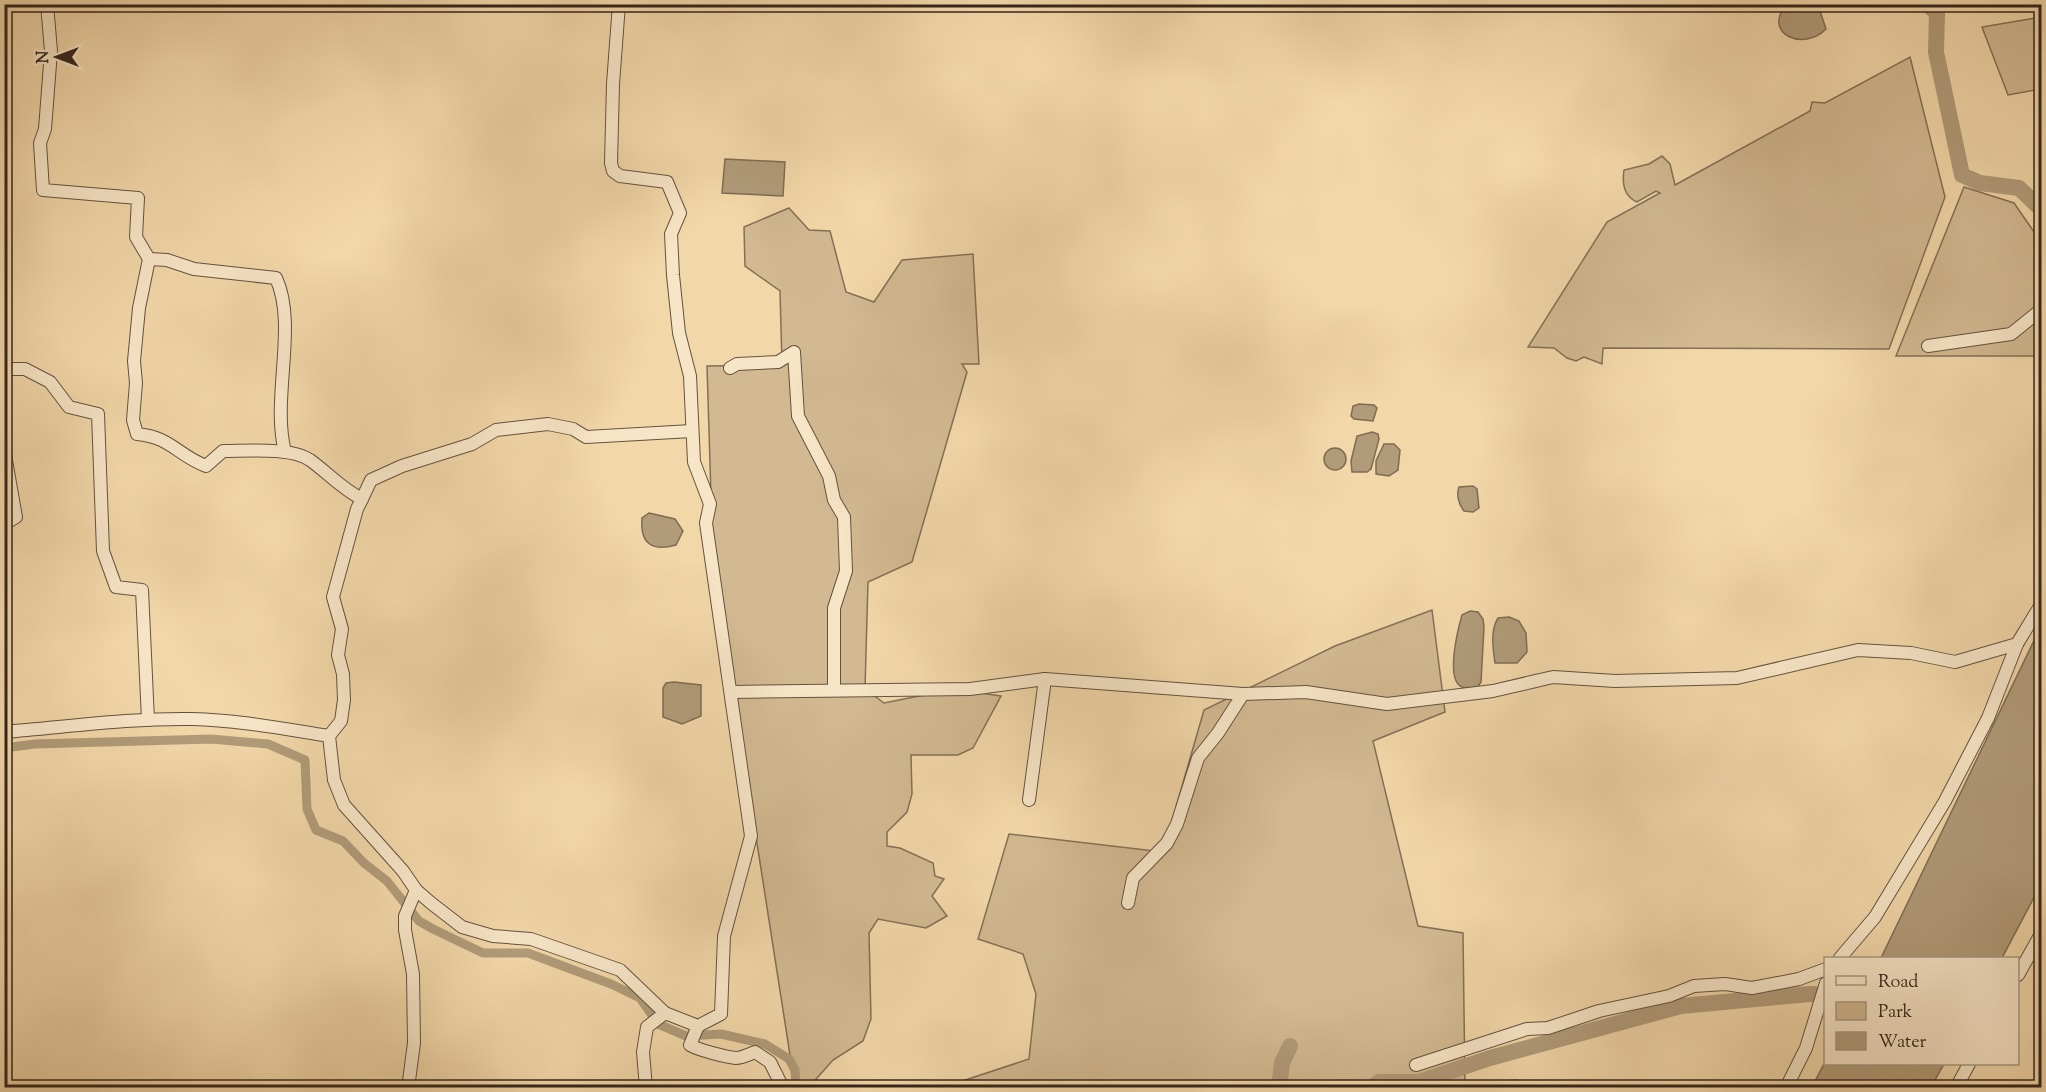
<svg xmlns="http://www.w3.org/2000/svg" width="2046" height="1092" viewBox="0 0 2046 1092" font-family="'Sorts Mill Goudy',serif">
	<rect width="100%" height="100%" fill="#f2d7a9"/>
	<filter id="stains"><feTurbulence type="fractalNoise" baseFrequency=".00333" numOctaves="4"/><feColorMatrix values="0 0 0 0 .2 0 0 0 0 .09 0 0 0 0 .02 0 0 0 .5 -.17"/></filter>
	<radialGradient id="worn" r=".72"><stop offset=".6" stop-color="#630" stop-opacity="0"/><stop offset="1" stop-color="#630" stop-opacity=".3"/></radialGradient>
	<g fill="#d2b991" stroke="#837057" stroke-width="1.5">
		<path d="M 2041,17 L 2041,89 L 2008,95 L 1982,27 Z"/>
		<path d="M 1910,57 L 1945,197 L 1889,349 L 1603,348 L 1602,364 L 1584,357 L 1576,361 L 1567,358 L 1554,348 L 1528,347 L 1607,222 L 1660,193 L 1656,191 L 1637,202 C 1623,196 1622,183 1624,170 L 1649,164 L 1662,156 L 1670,164 L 1675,185 L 1810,111 L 1812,102 L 1825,103 Z"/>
		<path d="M 1964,187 L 2014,203 L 2041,242 L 2041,356 L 1896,356 Z"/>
		<path d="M 789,208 L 809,230 L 830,231 L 846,292 L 874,302 L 902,260 L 973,254 L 979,364 L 962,364 L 967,372 L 912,562 L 868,582 L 865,689 L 884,703 L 954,689 L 1001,696 L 973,748 L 958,755 L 911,755 L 912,794 L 907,812 L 887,832 L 887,846 L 900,848 L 933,863 L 935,876 L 944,879 L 932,896 L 947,916 L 926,928 L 878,919 L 869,933 L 871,1019 L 863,1041 L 833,1060 L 809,1087 L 795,1087 L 713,561 L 707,366 L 782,365 L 780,291 L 745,266 L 744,227 Z"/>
		<path d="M 1432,610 L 1445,712 L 1373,741 L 1418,926 L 1463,933 L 1465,1087 L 941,1088 L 1029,1059 L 1036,994 L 1023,954 L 978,939 L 1009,834 L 1163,852 L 1204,710 L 1335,646 Z"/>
	</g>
	<g fill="#b19b79" stroke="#7f6c54" stroke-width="1.5">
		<path d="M 1786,5 L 1818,5 L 1826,29 C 1804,52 1762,34 1786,5 Z"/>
		<path d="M 725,159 L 785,162 L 783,196 L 722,193 Z"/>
		<path d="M 1359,404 L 1374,405 L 1377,408 L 1373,421 L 1354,419 L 1351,416 L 1353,406 Z"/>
		<path d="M 1372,432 L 1378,434 L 1379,439 L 1371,469 L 1367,472 L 1352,472 L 1351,461 L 1357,436 Z"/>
		<path d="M 1384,444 L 1394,444 L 1400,450 L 1398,470 L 1389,476 L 1376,474 L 1376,461 Z"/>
		<circle cx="1335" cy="459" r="11"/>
		<path d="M 1473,486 L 1477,489 L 1479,508 L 1473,512 L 1464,511 C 1459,505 1456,495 1459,487 Z"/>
		<path d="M 649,513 L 675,519 L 683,531 L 676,545 C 651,552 640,543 642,518 Z"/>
		<path d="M 1470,611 L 1478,612 L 1483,619 L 1484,627 L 1481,682 L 1477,688 C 1472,688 1466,689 1462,687 C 1445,680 1458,629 1462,615 Z"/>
		<path d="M 1509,617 L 1519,621 L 1526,633 L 1527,652 L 1517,663 L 1495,663 C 1493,648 1490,631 1498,618 Z"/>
		<path d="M 2041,626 L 2041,884 L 2002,958 L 1881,958 Z"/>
		<path d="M 674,682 L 701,685 L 701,716 L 682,724 L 663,717 L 663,688 L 666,683 Z"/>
		<path d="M 1825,1062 L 1826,1064 L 1944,1064 L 1931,1087 L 1812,1087 Z"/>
		<path d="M 1517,1080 L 1522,1087 L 1493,1087 L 1502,1081 Z"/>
	</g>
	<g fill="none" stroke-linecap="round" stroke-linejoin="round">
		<path stroke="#b19b79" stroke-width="9" d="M 4,748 L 35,744 L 211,739 L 268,744 L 305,760 L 307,809 L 316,830 L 343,841 L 364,863 L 387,881 L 419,921 L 433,929 L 483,953 L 528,953 L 611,984 L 640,998 L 658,1024 L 686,1036 L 721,1034 L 765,1044 L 789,1059 L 795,1070 L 796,1088"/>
		<g stroke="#b19b79" stroke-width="16">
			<path d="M 1927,4 L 1937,13 L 1936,52 L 1962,175 L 1980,183 L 2019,188 L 2042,210"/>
			<path d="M 1279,1088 L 1282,1063 L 1290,1046"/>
			<path d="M 1371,1088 L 1379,1082 L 1419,1082 L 1490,1058 L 1681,1006 L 1810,994 L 1826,995"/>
		</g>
		<g stroke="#645240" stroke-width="14">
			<g id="minor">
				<path d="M 47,4 L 51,51 L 45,129 L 40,143 L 43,190 L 138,198 L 136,237 L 149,259 L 139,308 L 134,361 L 136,383 L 133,420 L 137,434 C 171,437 177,455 206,466 L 223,451 C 246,451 291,447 310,460 C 328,473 342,489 362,499 L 357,509 L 333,597 L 342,629 L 338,655 L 343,674 L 344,700 L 341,721 L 329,736"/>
				<path d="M 149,259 L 167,260 L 194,269 L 276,278 C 298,325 271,399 285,452"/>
				<path d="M 1928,346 L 2011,334 L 2042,309"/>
				<path d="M 730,368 L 737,364 L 778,362 L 794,352 L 798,416 L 829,476 L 834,500 L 844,517 L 846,571 L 834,608 L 834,689"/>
				<path d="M 4,369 L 25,369 L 50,382 L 69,407 L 98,414 L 103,551 L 116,587 L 142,590 L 148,720"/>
				<path d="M 4,449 L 16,517 L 4,524"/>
				<path d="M 362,499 L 371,480 L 402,466 L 472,444 L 496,430 L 548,424 L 573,429 L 586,437 L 692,431"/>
				<path d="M 731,692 L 970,689 L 1045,679 L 1243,694 L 1306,692 L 1387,704 L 1493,691 L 1553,677 L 1615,681 L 1737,678 L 1858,650 L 1911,653 L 1955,662 L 2017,644"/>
				<path d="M 4,732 C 67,727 130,718 192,719 C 238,720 284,729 329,736 L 334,780 L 344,805 L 403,871 L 416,890 L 431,903 L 462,927 L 493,936 L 531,939 L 620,970 L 665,1013 L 698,1026 L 721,1014 L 724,936 L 751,836 L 706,523 L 710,504 L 694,462 L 690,376 L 679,333 L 673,275 L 671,234 L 680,213 L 667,182 L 620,176 L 613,171 L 611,163 L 613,84 L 619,4"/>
				<path d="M 1029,800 L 1045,679"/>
				<path d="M 1128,903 L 1133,878 L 1167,843 L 1177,824 L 1198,758 L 1218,733 L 1243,694"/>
				<path d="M 1840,958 L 1875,917 L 1945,801 L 1988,718 L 2017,644 L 2042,603"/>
				<path d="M 2018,975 L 2042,932"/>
				<path d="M 698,1026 L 690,1045 C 698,1050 726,1057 736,1058 C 742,1058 750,1054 755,1052 L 770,1062 L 783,1088"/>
				<path d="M 1416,1065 L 1527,1029 L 1548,1028 L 1599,1011 L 1669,996 L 1694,986 L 1725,984 L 1752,988 L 1799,979 L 1826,969"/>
				<path d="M 408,1088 L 414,1043 L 413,974 L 405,930 L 405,916 L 416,890"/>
				<path d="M 646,1088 L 643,1052 L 647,1027 L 665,1013"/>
				<path d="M 1786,1088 L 1806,1048 L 1826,983"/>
				<path d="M 1956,1088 L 1969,1064"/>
			</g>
		</g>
		<use href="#minor" stroke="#f7e5c7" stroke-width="12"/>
	</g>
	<rect width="2046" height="1092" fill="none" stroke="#f2d7a9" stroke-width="24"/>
	<rect x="6" y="6" width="2034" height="1080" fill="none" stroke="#34261d" stroke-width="3"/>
	<rect x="12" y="12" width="2022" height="1068" fill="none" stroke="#34261d" stroke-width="1.5"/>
	<rect x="1824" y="957" width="195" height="108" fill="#f7e5c7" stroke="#a99983" stroke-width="1.5"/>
	<rect x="1836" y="976" width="30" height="9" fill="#f7e5c7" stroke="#a99983" stroke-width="1.5"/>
	<text x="1878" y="987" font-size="18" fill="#34261d">Road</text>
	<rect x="1836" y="1002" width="30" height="18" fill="#d2b991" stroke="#a99983" stroke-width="1.5"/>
	<text x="1878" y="1017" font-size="18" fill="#34261d">Park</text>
	<rect x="1836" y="1032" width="30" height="18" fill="#b19b79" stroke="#a99983" stroke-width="1.5"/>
	<text x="1878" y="1047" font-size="18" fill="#34261d">Water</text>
	<g transform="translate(57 57) rotate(270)" stroke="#f7e5c7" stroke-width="4.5" paint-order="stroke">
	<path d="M0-4.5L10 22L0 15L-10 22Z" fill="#34261d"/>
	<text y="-9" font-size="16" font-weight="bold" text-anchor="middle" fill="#34261d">N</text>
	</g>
	<rect width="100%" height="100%" filter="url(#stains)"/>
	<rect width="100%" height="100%" fill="url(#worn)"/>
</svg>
